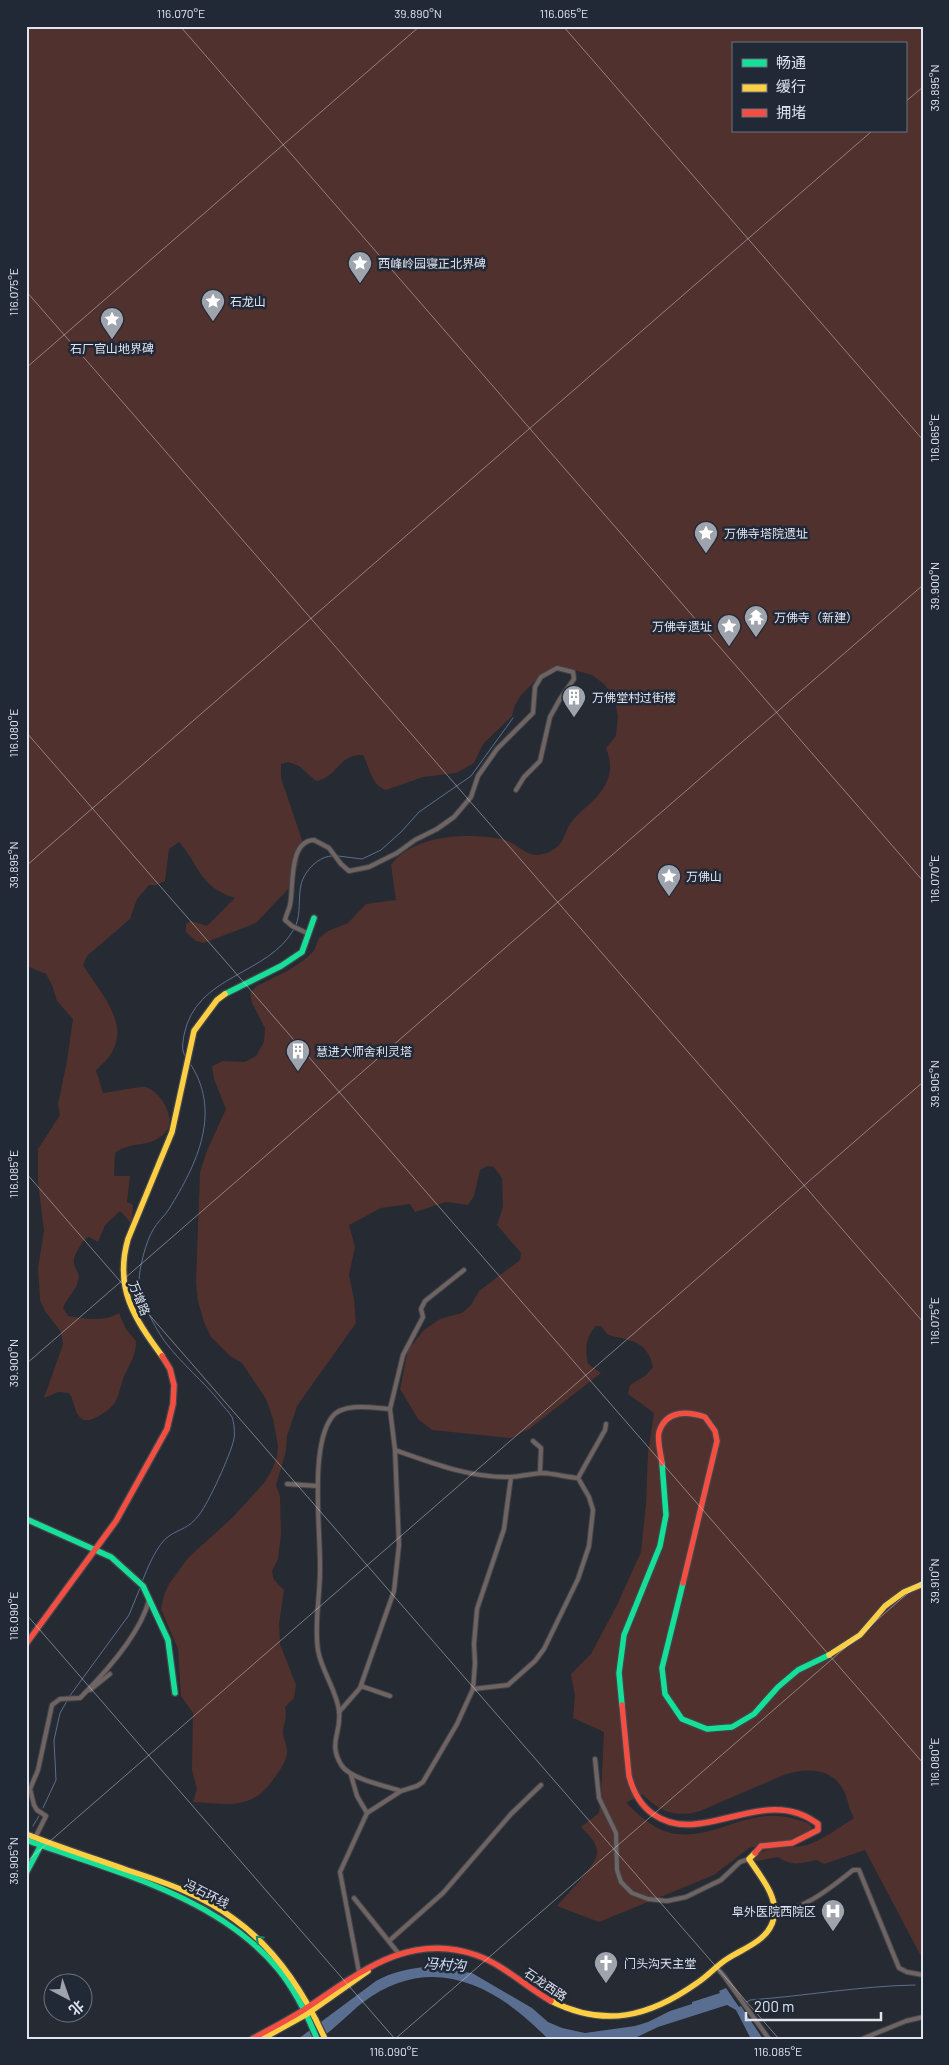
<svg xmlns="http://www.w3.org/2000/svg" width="949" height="2065" viewBox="0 0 949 2065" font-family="Barlow,'Noto Sans SC',sans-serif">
	<rect width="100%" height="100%" fill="#262a32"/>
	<path fill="#50312d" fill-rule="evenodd" d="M 26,26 L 923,26 L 923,1960 L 865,1850 L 824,1864 L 817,1860 C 801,1863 793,1867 778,1857 L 752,1862 C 760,1842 793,1851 810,1844 C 825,1838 840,1827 854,1818 C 848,1808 848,1796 841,1786 C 828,1767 804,1768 784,1775 L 700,1811 C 675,1818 660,1812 642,1794 L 626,1803 C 639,1815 653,1829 671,1833 C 715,1842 748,1805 795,1819 C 802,1821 808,1822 812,1827 L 811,1830 L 790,1840 L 749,1848 L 714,1875 L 599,1922 L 557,1906 C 566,1895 597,1865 597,1853 C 597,1841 588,1835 581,1827 L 599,1813 L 601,1796 L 604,1732 L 573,1718 L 575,1696 L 571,1674 L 591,1654 L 617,1605 L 641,1552 L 646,1504 L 648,1453 L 654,1413 L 628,1394 L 630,1385 L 645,1376 L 653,1367 C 647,1340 631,1341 608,1335 L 601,1326 L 596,1326 C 585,1338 585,1349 588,1364 L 601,1373 L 529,1429 L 511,1438 L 432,1430 L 418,1419 L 400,1389 L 408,1350 L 424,1330 L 440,1319 L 462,1313 L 471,1305 L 479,1291 L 520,1260 L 521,1253 L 497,1225 L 503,1207 L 502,1178 L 494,1167 L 487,1166 L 480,1170 L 474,1196 L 468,1205 L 446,1202 L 415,1212 L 410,1204 L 381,1208 L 349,1225 L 355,1247 L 349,1275 L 354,1299 L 356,1323 L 297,1406 L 287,1436 L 286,1451 L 276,1485 L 280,1496 L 281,1534 L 278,1559 L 272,1571 L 274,1580 L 284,1590 L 279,1624 L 280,1644 L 296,1685 L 294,1698 L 285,1707 C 287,1717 285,1721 283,1730 C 282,1737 288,1745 287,1753 C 286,1762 280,1770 275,1777 C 253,1811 228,1804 193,1802 L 197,1789 L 192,1770 L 193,1713 L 181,1696 L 178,1649 L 161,1609 L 164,1595 L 169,1584 L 188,1558 L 233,1517 L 264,1483 L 272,1470 L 277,1457 L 278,1446 L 273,1419 L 266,1399 L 242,1363 L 230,1356 L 211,1337 L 204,1322 L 198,1301 L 196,1282 L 200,1173 L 206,1153 L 226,1109 L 214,1079 L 212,1066 L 223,1061 L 245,1062 L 256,1056 L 264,1042 L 265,1028 L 252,1003 L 250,993 L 257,986 L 289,970 L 304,960 L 314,951 L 319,938 L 328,931 L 348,923 L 366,904 L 396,900 L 391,865 C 413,834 471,832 505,840 C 515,843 525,854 535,855 C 543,855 551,852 557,847 C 564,842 565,831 570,824 C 581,809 600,799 607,781 C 612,770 610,758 606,748 L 616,736 L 618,716 L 614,697 L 604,684 L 592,675 L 574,670 L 555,668 L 541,675 L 521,695 L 515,705 L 512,716 L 483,744 L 474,763 L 456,773 L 423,777 L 386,790 C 371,785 370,768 363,755 C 339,753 337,778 316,781 L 299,766 L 288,762 L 281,764 L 281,778 L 302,840 L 298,865 L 290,887 L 256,923 L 204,943 L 196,941 L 186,932 L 186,924 L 191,921 L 207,926 L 235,898 C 198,886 201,867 179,842 L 169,849 L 165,881 L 156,885 L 149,885 L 137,899 L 130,919 L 87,956 L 83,965 C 106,1001 140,1034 96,1070 L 103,1093 C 112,1092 139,1086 145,1087 C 161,1091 179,1121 164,1134 C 148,1149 132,1140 115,1153 L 114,1176 L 130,1176 L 127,1202 L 133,1205 L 132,1226 L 126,1217 L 120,1211 L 105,1225 L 98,1242 L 89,1237 C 84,1239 82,1243 79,1248 C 66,1268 82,1268 78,1281 C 76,1291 66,1298 63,1308 L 68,1316 C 85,1319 104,1322 119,1313 L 126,1329 L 136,1341 C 136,1355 131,1362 125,1374 C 116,1395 122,1404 97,1417 C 92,1419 87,1422 82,1419 C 73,1413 75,1400 69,1393 L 58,1392 L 44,1398 L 63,1344 L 61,1332 L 45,1311 L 40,1300 L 38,1268 L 44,1231 L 38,1182 L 38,1149 L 60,1115 L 58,1104 L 67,1061 L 73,1019 L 57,1001 L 52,985 L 46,974 L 29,967 L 26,967 ZM 733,44 L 905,44 L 905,131 L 733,131 Z"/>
	<path fill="#5a6e92" d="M 425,1967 L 472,1973 L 532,2008 L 548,2022 L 562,2028 L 585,2033 L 635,2026 L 648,2022 L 670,2011 L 692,2004 L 692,2002 L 720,1993 L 719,1991 L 726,1988 L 739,2007 L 741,2006 L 763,2039 L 751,2039 L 736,2010 L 727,2005 L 658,2027 L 633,2039 L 548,2039 C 495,1984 430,1951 362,2003 C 353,2010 326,2037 318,2039 C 312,2040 304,2039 298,2039 L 376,1981 C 392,1972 407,1969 425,1967 Z"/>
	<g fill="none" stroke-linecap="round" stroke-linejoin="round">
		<g stroke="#5a6e92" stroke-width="1">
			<path d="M 338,856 L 362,859 L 381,850 L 401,832 L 419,812 L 471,776 L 513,718"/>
			<path d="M 296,925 C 301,913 298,898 301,885 C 304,871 319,855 334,856"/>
			<path d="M 185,1056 C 181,1049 183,1043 184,1035 C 196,974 268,976 294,929"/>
			<path d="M 142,1582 C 147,1569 157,1544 169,1536 C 181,1528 188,1529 199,1515 C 209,1502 230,1456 234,1439 C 235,1434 234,1422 232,1417 C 229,1412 224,1407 220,1402 C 203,1381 182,1364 166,1343 C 156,1330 139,1298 139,1281 C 139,1269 146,1241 153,1230 C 157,1222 164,1217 169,1209 C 197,1164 223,1111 189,1062"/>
			<path d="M 69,1697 L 129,1615 L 140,1588"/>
			<path d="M 43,1808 L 56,1780 L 54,1740 L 60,1713 L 67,1701"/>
			<path d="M 33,1826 L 39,1816"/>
			<path d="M 745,2003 L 750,2000 C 805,1996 860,1986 915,1985"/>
		</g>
		<g stroke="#41454b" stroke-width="6">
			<g id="street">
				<path d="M 309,934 L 292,926 L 285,920 C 286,915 289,910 290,905 C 294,887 288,841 314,840 L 329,848 L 341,864 L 349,871 L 369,867 L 397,853 L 415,840 L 437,829 L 454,817 L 471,797 L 478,776 L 497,749 L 533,713 L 535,687 L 541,677 L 557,668 L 573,672 L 574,679 L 560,699 L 550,717 L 540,761 L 524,777 L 516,790"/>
				<path d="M 390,1409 C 374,1408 343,1402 332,1417 C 309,1447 321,1532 320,1571 C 320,1597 314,1624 318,1650 C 321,1670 337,1691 339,1711 C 342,1733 327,1743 342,1766 C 351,1779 386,1786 401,1791"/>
				<path d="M 533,1441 L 541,1448 L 540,1473"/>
				<path d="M 395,1450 C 432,1463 470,1478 510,1477 C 521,1477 532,1473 544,1473 C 555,1474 567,1477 578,1478 L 589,1497 L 593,1510 L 589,1546 L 578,1579 L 544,1649 L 535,1661 L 508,1685 L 473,1689"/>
				<path d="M 578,1478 L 605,1430 L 606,1424"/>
				<path d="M 287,1484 L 318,1486"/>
				<path d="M 361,1686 L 390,1696"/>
				<path d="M 90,1690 L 110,1674"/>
				<path d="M 339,1712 L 360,1688 L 394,1591 L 399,1545 L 395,1450 L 390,1409 L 403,1355 L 423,1317 L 421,1309 L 425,1301 L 464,1270"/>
				<path d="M 595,1759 L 599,1798 L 616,1833 L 617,1870 L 621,1882 L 632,1893 L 648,1899 L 667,1901 L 686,1897 L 721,1880 L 740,1862 L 749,1859"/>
				<path d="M 351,1775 L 357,1796 L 367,1813 L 401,1791 L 417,1786 L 423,1782 L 457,1724 L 473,1689 L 475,1663 L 474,1644 L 477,1609 L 504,1529 L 511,1477"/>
				<path d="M 35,1838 L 46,1816 L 37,1810 L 34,1805 L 30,1789 L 38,1770 L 52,1705 L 60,1699 L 80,1698 C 105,1673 140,1635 149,1600"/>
				<path d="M 354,1898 L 399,1954"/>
				<path d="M 764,1911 C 794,1918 831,1888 853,1870 L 859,1870 L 899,1968 L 907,1972 L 923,1975"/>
				<path d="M 389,1941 L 443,1893 L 511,1814 L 541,1785"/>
				<path d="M 717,1968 L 724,1976 L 769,2039"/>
				<path d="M 359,1972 L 340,1872 L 367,1813"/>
				<path d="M 862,2039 L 906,2021 L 923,2017"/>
			</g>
		</g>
		<g stroke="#41454b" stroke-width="8">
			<g id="fast">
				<path d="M 225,994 L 281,966 L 302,952 L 314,918"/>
				<path d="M 26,1519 L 111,1557 L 143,1586 L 168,1640 L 175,1693"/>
				<path d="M 683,1583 L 662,1668 L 665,1694 L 682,1719 L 707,1729 L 732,1727 L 754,1714 L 778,1687 L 798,1670 L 829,1655"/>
				<path d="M 622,1705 L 619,1673 L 624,1635 L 660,1546 L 666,1515 L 662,1463"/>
				<path d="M 26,1840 C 112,1871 218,1896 278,1969 C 295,1990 307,2014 317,2039"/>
				<path d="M 26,1873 L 41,1845"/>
			</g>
		</g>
		<g stroke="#41454b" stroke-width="8">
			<g id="slow">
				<path d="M 162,1356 C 134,1318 114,1288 128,1239 L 172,1132 L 194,1031 L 217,1000 L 225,994"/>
				<path d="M 829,1655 L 860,1635 L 885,1606 L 904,1592 L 923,1584"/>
				<path d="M 26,1834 C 59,1847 93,1858 127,1870 C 164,1882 202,1895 234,1919 C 276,1949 304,1992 325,2039"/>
				<path d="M 551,2001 C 605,2028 649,2017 697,1983 C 708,1976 716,1966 727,1959 C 744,1948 770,1940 774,1917 C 778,1896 760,1876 749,1859 L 755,1853"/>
				<path d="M 262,2039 L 307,2014 L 368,1971"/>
			</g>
		</g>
		<g stroke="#41454b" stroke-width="8">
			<g id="jam">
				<path d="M 662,1463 C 661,1455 657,1441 659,1432 C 666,1410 687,1411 705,1417 L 715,1431 L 717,1441 L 683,1583"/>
				<path d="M 26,1644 L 116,1521 L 167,1429 L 173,1404 L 174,1385 L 170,1369 L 162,1356"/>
				<path d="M 622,1705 L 629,1776 C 633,1791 640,1805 653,1814 C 702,1849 764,1782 818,1824 L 818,1830 L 792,1843 L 761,1846 L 755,1853"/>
				<path d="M 252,2039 C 270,2029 288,2020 305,2009 C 358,1974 408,1931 476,1955 C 504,1965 526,1987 551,2001"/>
			</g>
		</g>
		<use href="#street" stroke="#706463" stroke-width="4"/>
		<use href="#fast" stroke="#16e098" stroke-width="5.5"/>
		<use href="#slow" stroke="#ffcf43" stroke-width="5.5"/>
		<use href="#jam" stroke="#f24e42" stroke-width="5.5"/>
	</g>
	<defs><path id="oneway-chevron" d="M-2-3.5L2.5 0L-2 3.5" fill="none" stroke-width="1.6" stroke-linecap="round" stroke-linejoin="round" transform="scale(1.25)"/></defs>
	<use stroke="#1c8468" href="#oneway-chevron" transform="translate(259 1939) rotate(-137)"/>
	<path fill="none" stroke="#dfe4ee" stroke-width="1" stroke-opacity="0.45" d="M 180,26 L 923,881M 563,26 L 923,440M 905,102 L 923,87M 26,291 L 923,1322M 26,368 L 420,26M 26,732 L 923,1763M 26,866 L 872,131M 26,1173 L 779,2039M 26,1364 L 923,585M 26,1614 L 395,2039M 26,1862 L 923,1082M 395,2039 L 923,1580"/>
	<defs>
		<g id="sight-pin" transform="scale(1.25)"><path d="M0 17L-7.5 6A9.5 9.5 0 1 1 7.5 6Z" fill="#9ea3ac" stroke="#212937"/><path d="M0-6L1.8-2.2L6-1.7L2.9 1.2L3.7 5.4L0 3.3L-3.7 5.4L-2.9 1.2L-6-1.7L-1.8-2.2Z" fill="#fff"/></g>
		<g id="temple-pin" transform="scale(1.25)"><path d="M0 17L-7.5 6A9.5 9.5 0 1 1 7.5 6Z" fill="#9ea3ac" stroke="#212937"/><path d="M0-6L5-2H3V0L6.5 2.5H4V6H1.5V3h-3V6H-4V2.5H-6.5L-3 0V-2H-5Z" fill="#fff"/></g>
		<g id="building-pin" transform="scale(1.25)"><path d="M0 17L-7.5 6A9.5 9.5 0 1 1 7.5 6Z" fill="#9ea3ac" stroke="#212937"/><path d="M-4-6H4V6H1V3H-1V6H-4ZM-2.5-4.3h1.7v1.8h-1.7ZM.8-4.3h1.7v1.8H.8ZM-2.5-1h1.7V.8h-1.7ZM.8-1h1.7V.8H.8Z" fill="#fff"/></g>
		<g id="hospital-pin" transform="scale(1.25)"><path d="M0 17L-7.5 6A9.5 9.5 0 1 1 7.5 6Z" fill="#9ea3ac" stroke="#212937"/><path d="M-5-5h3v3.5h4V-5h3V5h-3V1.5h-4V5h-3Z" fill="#fff"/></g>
		<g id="church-pin" transform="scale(1.25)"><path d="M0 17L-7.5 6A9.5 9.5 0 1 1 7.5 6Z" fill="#9ea3ac" stroke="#212937"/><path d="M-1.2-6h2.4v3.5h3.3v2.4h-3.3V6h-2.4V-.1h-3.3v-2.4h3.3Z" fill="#fff"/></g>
	</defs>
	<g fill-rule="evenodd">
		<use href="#sight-pin" x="360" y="263"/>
		<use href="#sight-pin" x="213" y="301"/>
		<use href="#sight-pin" x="112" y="319"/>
		<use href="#sight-pin" x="706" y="533"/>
		<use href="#temple-pin" x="756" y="617"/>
		<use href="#sight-pin" x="729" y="626"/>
		<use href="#building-pin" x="574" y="697"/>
		<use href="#sight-pin" x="669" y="876"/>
		<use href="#building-pin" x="298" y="1051"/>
		<use href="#hospital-pin" x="833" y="1911"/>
		<use href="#church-pin" x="606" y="1963"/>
	</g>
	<g text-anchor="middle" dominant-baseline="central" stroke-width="5" stroke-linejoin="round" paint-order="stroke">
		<g font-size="12" fill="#dfe4ee" stroke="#212937" text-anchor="start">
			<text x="378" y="263">西峰岭园寝正北界碑</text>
			<text x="230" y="301">石龙山</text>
			<text x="112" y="348" text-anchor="middle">石厂官山地界碑</text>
			<text x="724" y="533">万佛寺塔院遗址</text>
			<text x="774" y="617">万佛寺（新建）</text>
			<text x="712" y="626" text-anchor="end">万佛寺遗址</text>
			<text x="592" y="697">万佛堂村过街楼</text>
			<text x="686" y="876">万佛山</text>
			<text x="316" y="1051">慧进大师舍利灵塔</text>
			<text x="816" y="1911" text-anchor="end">阜外医院西院区</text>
			<text x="624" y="1963">门头沟天主堂</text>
		</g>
		<g font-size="12" fill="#dfe4ee" stroke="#212937">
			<text transform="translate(140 1298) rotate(68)">万增路</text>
			<text transform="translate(207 1893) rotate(27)">冯石环线</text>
			<text transform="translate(546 1984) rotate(34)">石龙西路</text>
		</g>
		<g font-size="14" font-style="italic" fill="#d1e0f8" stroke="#212937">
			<text transform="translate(445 1964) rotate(4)">冯村沟</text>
		</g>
	</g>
	<rect width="949" height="2065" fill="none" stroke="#212937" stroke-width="55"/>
	<rect x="732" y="42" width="175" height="90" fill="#212937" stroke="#6d7480"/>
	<rect x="742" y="59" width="25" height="8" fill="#16e098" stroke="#6d7480"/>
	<text x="776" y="68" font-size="15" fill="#dfe4ee">畅通</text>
	<rect x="742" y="84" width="25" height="8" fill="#ffcf43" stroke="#6d7480"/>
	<text x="776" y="92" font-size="15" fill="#dfe4ee">缓行</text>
	<rect x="742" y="109" width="25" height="8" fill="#f24e42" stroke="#6d7480"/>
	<text x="776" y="118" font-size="15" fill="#dfe4ee">拥堵</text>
	<g transform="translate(68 1998) rotate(139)"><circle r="24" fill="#212937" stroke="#6d7480"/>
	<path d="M0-4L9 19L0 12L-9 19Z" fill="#9ea3ac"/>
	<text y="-8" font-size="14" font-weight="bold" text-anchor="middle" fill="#dfe4ee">北</text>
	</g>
	<path d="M746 2012v8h135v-8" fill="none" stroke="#dfe4ee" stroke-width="2.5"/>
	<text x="754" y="2012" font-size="15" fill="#dfe4ee" stroke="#212937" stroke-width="4" paint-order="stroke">200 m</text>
	<rect x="28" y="28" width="894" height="2010" fill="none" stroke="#dfe4ee" stroke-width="2"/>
	<g font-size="12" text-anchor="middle" fill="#dfe4ee">
		<text x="181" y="18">116.070°E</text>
		<text x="418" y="18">39.890°N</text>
		<text x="564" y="18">116.065°E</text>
		<text transform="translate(935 88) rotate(-90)" y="4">39.895°N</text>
		<text transform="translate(14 292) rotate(-90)" y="4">116.075°E</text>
		<text transform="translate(935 438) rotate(-90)" y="4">116.065°E</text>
		<text transform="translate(935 586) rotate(-90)" y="4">39.900°N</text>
		<text transform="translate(14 733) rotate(-90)" y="4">116.080°E</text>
		<text transform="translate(14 865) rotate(-90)" y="4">39.895°N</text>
		<text transform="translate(935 879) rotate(-90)" y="4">116.070°E</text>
		<text transform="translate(935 1084) rotate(-90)" y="4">39.905°N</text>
		<text transform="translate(14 1174) rotate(-90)" y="4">116.085°E</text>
		<text transform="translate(935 1321) rotate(-90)" y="4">116.075°E</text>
		<text transform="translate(14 1363) rotate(-90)" y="4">39.900°N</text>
		<text transform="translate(935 1581) rotate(-90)" y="4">39.910°N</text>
		<text transform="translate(14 1616) rotate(-90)" y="4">116.090°E</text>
		<text transform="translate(935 1762) rotate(-90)" y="4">116.080°E</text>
		<text transform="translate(14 1861) rotate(-90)" y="4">39.905°N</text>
		<text x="394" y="2056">116.090°E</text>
		<text x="778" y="2056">116.085°E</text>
	</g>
</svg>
